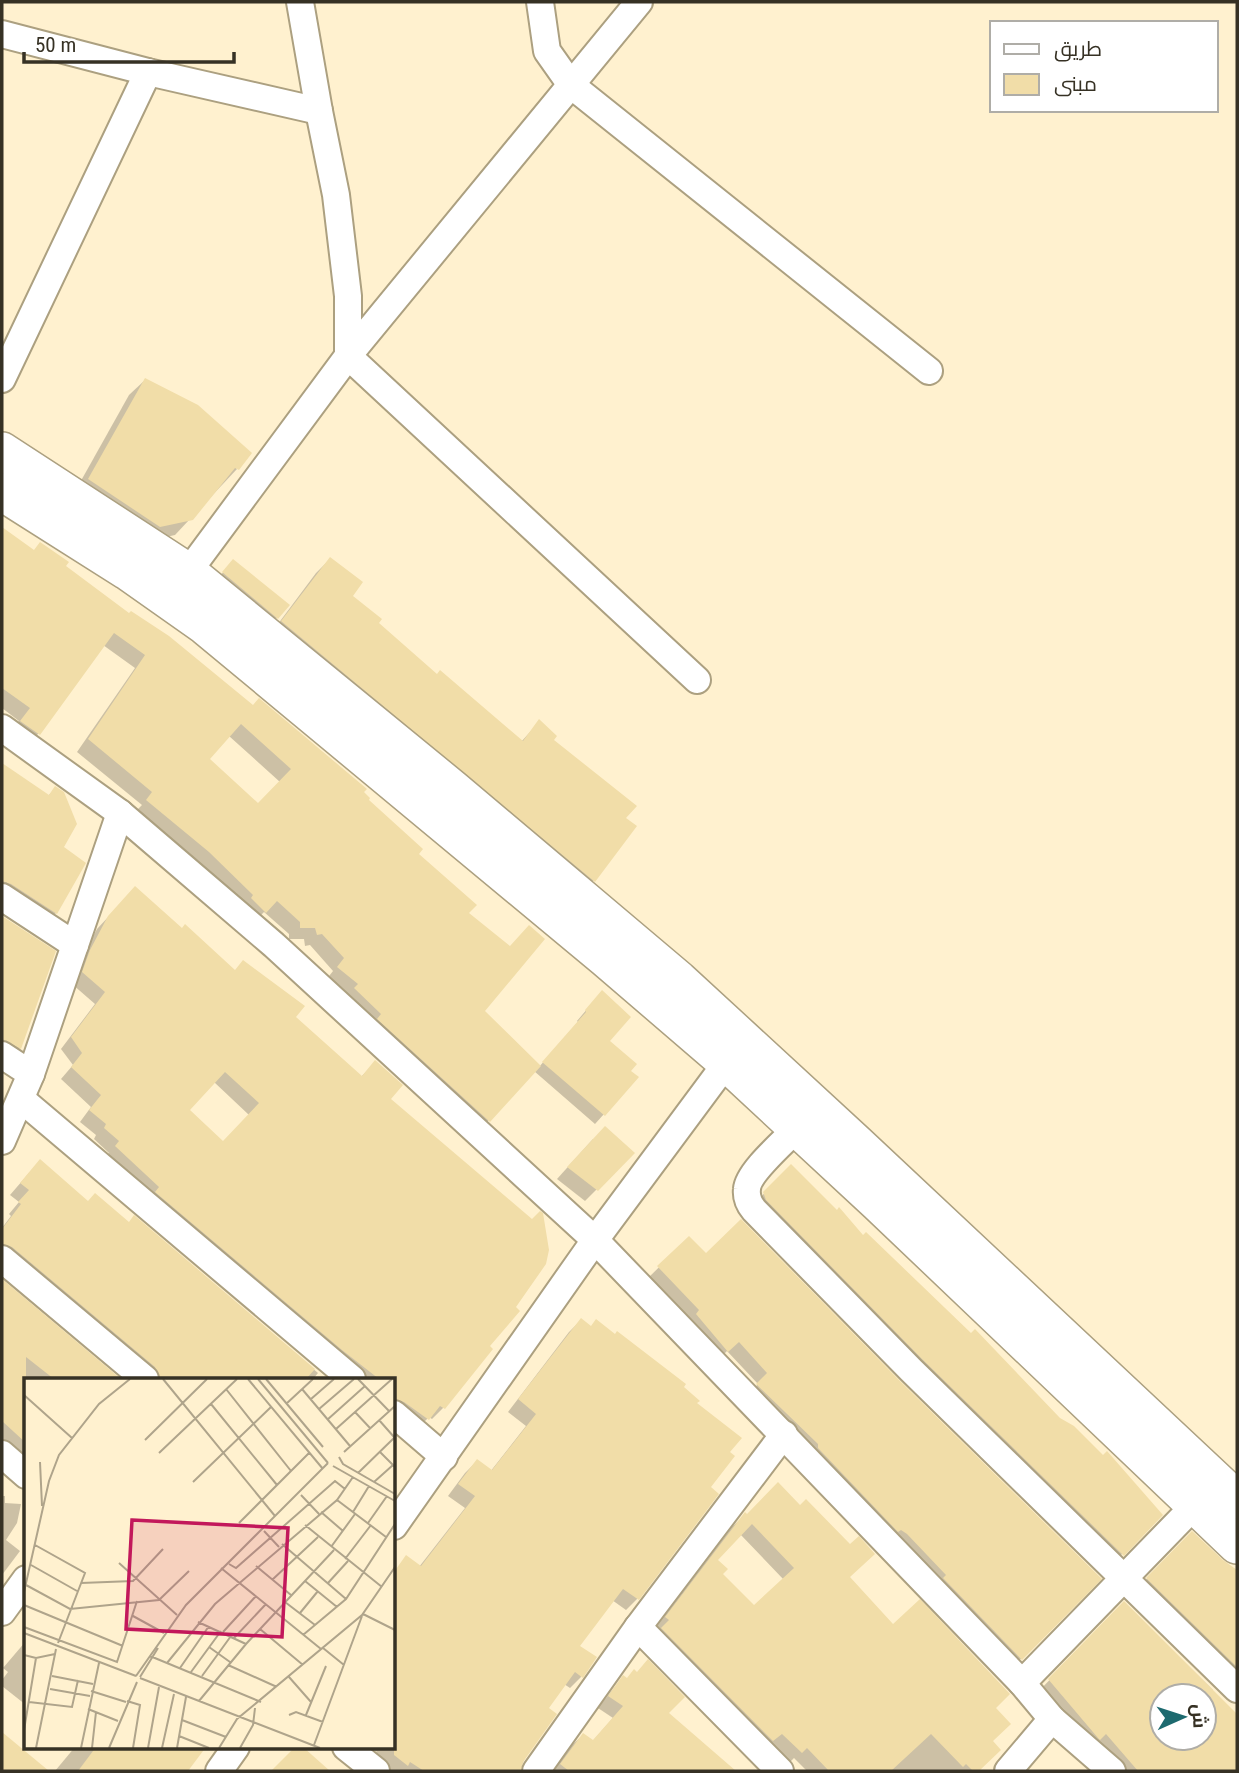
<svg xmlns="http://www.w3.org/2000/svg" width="1239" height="1773" viewBox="0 0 1239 1773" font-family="'Roboto Condensed',Cairo,sans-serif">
	<rect width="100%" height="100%" fill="#fff1cf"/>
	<g fill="#0003" fill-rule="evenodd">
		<path d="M 145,380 L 237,469 L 175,535 L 143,542 L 73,495 L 129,395 Z"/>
		<path d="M 2,529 L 34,552 L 64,566 L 362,792 L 366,800 L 467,913 L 482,1011 L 539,1067 L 578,1022 L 577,1021 L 593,1002 L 607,1041 L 604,1114 L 595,1124 L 534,1071 L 477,1133 L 326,980 L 333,971 L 310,945 L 305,946 L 304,939 L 289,939 L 289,934 L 264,912 L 252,924 L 135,812 L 142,805 L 77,752 L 135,668 L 103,645 L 38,734 L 26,746 L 9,734 L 19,721 L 2,708 ZM 229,736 L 280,782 L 258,805 L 208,760 Z"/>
		<path d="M 330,559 L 350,596 L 377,623 L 436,676 L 521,742 L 539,722 L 551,741 L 624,818 L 594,880 L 580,894 L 269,636 L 316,573 Z"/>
		<path d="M 233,561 L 277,618 L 266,629 L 212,585 Z"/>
		<path d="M 2,765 L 48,796 L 56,788 L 61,848 L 84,863 L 56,913 L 45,924 L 2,896 Z"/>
		<path d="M 124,900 L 182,930 L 293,1018 L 361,1077 L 375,1062 L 388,1099 L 487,1346 L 491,1349 L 443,1408 L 432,1419 L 429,1417 L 416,1430 L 394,1414 L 394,1379 L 356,1379 L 105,1158 L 109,1153 L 94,1139 L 96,1135 L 80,1122 L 91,1107 L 61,1079 L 73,1065 L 61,1049 L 95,1004 L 72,984 L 79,963 L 97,929 ZM 214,1082 L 249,1115 L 223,1143 L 188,1110 Z"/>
		<path d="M 2,918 L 54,952 L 20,1048 L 9,1059 L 2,1055 Z"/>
		<path d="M 593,1139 L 633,1153 L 585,1201 L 557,1179 Z"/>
		<path d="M 791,1166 L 863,1237 L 1161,1515 L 1111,1565 L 753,1205 Z"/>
		<path d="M 29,1173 L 129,1224 L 134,1218 L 318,1373 L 313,1379 L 145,1379 L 2,1258 L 2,1228 L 11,1216 L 9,1214 L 19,1202 L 10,1195 Z"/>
		<path d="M 689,1238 L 706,1256 L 899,1382 L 1099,1579 L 1010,1670 L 747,1396 L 758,1384 L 727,1351 L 717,1361 L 648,1278 Z"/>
		<path d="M 2,1282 L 118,1379 L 26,1379 L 26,1464 L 2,1442 Z"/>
		<path d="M 581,1320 L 681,1387 L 728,1453 L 638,1598 L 626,1610 L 612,1600 L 577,1646 L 581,1677 L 570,1688 L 564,1684 L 547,1708 L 519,1771 L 388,1771 L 372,1760 L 377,1752 L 370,1747 L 394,1747 L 394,1580 L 400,1572 L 419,1567 L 465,1508 L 448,1496 L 465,1473 L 477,1461 L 490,1472 L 526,1426 L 508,1412 L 569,1332 Z"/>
		<path d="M 2,1496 L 5,1496 L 5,1503 L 21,1504 L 17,1523 L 6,1540 L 20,1551 L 2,1575 Z"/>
		<path d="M 745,1515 L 848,1578 L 893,1626 L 993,1708 L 990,1742 L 999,1750 L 978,1771 L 807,1771 L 794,1758 L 789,1763 L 655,1629 L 733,1526 ZM 740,1534 L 784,1580 L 754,1608 L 720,1574 L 715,1560 Z"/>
		<path d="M 1192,1533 L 1237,1575 L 1237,1690 L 1136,1590 Z"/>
		<path d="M 1124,1603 L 1213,1690 L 1206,1698 L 1237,1732 L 1237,1771 L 1115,1771 L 1037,1693 ZM 1162,1696 L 1204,1696 L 1204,1738 L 1162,1738 Z"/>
		<path d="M 26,1641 L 26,1705 L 2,1686 L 2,1680 L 8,1672 L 3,1668 Z"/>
		<path d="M 623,1677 L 667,1713 L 734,1771 L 554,1771 L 571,1746 L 583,1735 L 592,1742 L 613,1718 L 598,1708 Z"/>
		<path d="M 75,1747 L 204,1747 L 184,1771 L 55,1771 Z"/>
	</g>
	<g fill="#f1dda8" fill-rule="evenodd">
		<path d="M 145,378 L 198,405 L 252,453 L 239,470 L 235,468 L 193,520 L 160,527 L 88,479 Z"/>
		<path d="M 2,527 L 34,550 L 40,542 L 69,562 L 66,566 L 129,613 L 131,611 L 169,636 L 253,705 L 259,698 L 367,789 L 364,792 L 370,798 L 369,800 L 423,849 L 419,854 L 477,905 L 469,913 L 510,946 L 529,925 L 545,939 L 485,1011 L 541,1066 L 490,1122 L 377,1019 L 381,1014 L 354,988 L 358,984 L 337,967 L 344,958 L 322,934 L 317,935 L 315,928 L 300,928 L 300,922 L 277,901 L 266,913 L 251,898 L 253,895 L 209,852 L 146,800 L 152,792 L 88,739 L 145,655 L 114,633 L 40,735 L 20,721 L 30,708 L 2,688 ZM 241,724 L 291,769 L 258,803 L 210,759 Z"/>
		<path d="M 330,557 L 363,582 L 353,596 L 382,619 L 379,623 L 437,674 L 440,670 L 523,741 L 539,719 L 557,736 L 554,740 L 637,806 L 626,818 L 637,826 L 595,882 L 281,621 Z"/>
		<path d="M 233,559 L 290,605 L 278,619 L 222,572 Z"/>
		<path d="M 2,763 L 49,795 L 55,786 L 64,792 L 77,824 L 64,847 L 86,863 L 57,914 L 11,884 L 2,881 Z"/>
		<path d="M 135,886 L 182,928 L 185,924 L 235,970 L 243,960 L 305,1006 L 296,1017 L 362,1076 L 375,1060 L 403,1085 L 391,1099 L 532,1219 L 540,1211 L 543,1213 L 549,1250 L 546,1264 L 516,1307 L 520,1311 L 490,1346 L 493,1349 L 445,1409 L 440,1406 L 429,1420 L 404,1402 L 394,1399 L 394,1379 L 379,1379 L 342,1350 L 155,1192 L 159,1187 L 115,1146 L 119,1141 L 104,1128 L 106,1124 L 89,1110 L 101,1095 L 71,1067 L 82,1053 L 71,1037 L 105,992 L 82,972 L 90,950 L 108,916 ZM 225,1072 L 259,1103 L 223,1141 L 190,1110 Z"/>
		<path d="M 2,916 L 56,951 L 21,1049 L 2,1039 Z"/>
		<path d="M 602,990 L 631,1017 L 610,1041 L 637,1064 L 631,1071 L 639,1077 L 605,1116 L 542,1062 L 586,1012 L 585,1010 Z"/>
		<path d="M 605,1126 L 635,1153 L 598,1191 L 567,1167 Z"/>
		<path d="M 40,1159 L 88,1201 L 95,1193 L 129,1222 L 134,1215 L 315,1369 L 306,1379 L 160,1379 L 155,1367 L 12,1247 L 2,1244 L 2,1229 L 21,1204 L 18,1202 L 29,1190 L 20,1183 Z"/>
		<path d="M 791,1164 L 837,1210 L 839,1207 L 863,1235 L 866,1232 L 971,1333 L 975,1329 L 1060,1418 L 1074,1426 L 1103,1455 L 1107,1451 L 1163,1515 L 1124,1556 L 922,1359 L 766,1200 L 763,1192 Z"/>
		<path d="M 741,1219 L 900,1381 L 1102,1579 L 1022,1660 L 943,1578 L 946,1575 L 907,1534 L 901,1530 L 898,1532 L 818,1448 L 818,1444 L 756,1384 L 767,1373 L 739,1342 L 728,1352 L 696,1314 L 699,1310 L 657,1266 L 689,1236 L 706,1253 Z"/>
		<path d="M 2,1279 L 121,1379 L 54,1379 L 26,1357 L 26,1443 L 2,1421 Z"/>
		<path d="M 581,1318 L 591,1326 L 596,1319 L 615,1334 L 617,1331 L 686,1384 L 684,1387 L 700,1401 L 697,1403 L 742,1438 L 730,1452 L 735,1456 L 711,1487 L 719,1494 L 639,1600 L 623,1589 L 580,1646 L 597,1657 L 583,1678 L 575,1672 L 549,1708 L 557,1714 L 523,1762 L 521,1771 L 424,1771 L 410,1762 L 408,1766 L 394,1755 L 394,1572 L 406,1555 L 421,1566 L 475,1496 L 458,1484 L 477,1459 L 492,1470 L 536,1414 L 518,1399 Z"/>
		<path d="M 778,1482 L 800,1505 L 806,1499 L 850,1544 L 859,1536 L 875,1554 L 850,1577 L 893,1624 L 920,1599 L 1010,1694 L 996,1708 L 1011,1724 L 993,1741 L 1001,1750 L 979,1771 L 973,1771 L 966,1764 L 963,1767 L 931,1734 L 891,1771 L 829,1771 L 807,1748 L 802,1753 L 782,1734 L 773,1741 L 661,1628 L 669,1620 L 665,1617 L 745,1512 L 747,1514 ZM 752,1524 L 794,1568 L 754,1605 L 723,1574 L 728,1569 L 718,1560 Z"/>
		<path d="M 1192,1531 L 1223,1560 L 1237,1570 L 1237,1667 L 1146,1578 Z"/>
		<path d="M 1124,1601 L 1237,1714 L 1237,1771 L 1138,1771 L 1106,1734 L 1100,1740 L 1098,1738 L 1048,1679 ZM 1162,1696 L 1204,1696 L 1204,1738 L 1162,1738 Z"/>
		<path d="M 648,1659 L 685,1697 L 669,1713 L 736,1771 L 569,1771 L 560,1764 L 583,1733 L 593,1740 L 623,1706 L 608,1696 L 623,1675 L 627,1678 L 634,1669 L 637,1672 Z"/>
		<path d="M 2,1732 L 49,1771 L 2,1771 Z"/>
		<path d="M 96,1747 L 206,1747 L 188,1771 L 78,1771 Z"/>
		<path d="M 295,1747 L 303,1747 L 330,1771 L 271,1771 Z"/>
	</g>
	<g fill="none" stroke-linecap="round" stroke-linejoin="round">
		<g stroke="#aca080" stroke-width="30">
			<g id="street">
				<path d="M 300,2 L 319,111 L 336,195 L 348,296 L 348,356 L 697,680"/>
				<path d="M 540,2 L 547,51 L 571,85 L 929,371"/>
				<path d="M 2,34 L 148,72 L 319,111"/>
				<path d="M 2,379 L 148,72"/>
				<path d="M 188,572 L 348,356 L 639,2"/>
				<path d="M 2,728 L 120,813 L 274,945 L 595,1240 L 1022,1683 L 1052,1719 L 1112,1771"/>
				<path d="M 2,897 L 75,945"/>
				<path d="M 2,1055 L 31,1074"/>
				<path d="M 21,1099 L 352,1379"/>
				<path d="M 797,1128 C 785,1141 748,1172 747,1189 C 746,1197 749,1204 754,1210 L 911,1370 L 1237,1689"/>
				<path d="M 2,1141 L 31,1074 L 120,813"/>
				<path d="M 2,1259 L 145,1379"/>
				<path d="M 394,1414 L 444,1457"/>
				<path d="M 2,1454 L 26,1475"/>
				<path d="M 394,1526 L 595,1240 L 736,1050"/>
				<path d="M 2,1612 L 26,1579"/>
				<path d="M 638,1627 L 780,1771"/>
				<path d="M 1022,1683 L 1195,1505"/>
				<path d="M 346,1747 L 376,1771"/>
				<path d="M 219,1771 L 236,1747"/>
				<path d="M 536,1771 L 638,1627 L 784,1434"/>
				<path d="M 1008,1771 L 1052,1719"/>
			</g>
		</g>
		<g stroke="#aca080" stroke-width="40">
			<g id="secondary">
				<path d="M 2,451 L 188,572 L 453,789 L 679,980 L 856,1143 L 1237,1500"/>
				<path d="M 2,492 L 127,571 L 205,626 L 605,958 L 726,1062 L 878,1203 L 1237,1545"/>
			</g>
		</g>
		<use href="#street" stroke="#fff" stroke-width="26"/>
		<use href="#secondary" stroke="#fff" stroke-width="37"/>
	</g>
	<g transform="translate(24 1378)">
		<rect width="371" height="371" fill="#fff1cf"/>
		<path fill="none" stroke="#afa48b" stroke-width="2" d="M 139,1 L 251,138M 224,1 L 299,91M 234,1 L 304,85M 242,1 L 299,69M 334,1 L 365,33M 202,11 L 267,93M 278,11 L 326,68M 0,17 L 48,60M 287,21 L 310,1M 187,26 L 253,107M 262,26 L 289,1M 295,31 L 330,1M 331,34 L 346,50M 303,42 L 341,8M 355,42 L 370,59M 312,51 L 368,1M 121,62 L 183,1M 320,74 L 371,28M 356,74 L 371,89M 135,75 L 213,1M 315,79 L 319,86 L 371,116M 16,84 L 18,128M 309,88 L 371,123M 334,95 L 371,59M 169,104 L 247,29M 350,104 L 369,87M 277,117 L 295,136M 313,122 L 362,159M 297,134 L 319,153M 329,134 L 345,108M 215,145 L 285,75M 344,145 L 363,118M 281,147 L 358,209M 240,153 L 255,169M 258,166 L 322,221M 11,167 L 61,195 L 34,265M 307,169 L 331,136M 321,181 L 347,147M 95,185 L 153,237M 205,186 L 212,190 L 311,103 L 321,111M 7,187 L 53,213M 232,188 L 267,217M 197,190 L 297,271M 248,202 L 294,159M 281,203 L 313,229M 57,205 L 109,203 L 139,171M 304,205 L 324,183M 2,207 L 46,231 L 135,222 L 165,193M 0,214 L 25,103 L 35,77 L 75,26 L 106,1M 261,224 L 291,247M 0,227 L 99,268M 276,235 L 294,213M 339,236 L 371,252M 109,238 L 140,255M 174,244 L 222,266M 0,249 L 93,284 L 113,223M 236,251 L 279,287M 199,254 L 232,218M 0,255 L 112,298M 279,257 L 322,221 L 371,146M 210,260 L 242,226M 185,269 L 206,284M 299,270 L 320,287M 0,277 L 12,280 L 31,276M 126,278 L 237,324M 143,285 L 191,226 L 313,122 L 329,99M 204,287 L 253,309M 156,290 L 185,248M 167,294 L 197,253M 28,298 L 69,306M 112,298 L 162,227 L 304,85M 178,298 L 207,258M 116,299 L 134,270M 265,299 L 287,324M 116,300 L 296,370M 26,311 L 66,318M 67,313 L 102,324M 103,323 L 116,327 L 109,370M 175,323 L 222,266 L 310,172M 5,324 L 48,329 L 54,302M 64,331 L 94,343M 265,337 L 272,334 L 299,344M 282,337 L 302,288M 158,342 L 202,359M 0,352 L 12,280M 155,358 L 185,370M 290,367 L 338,238M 12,370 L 32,271M 57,370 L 75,285M 68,370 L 72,334M 85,370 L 113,304M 124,370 L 135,309M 138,370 L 150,316M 153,370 L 162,319M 195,370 L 213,341 L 338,237 L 371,189M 216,370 L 229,347 L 231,330"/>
		<path fill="#c2185b" fill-opacity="0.15" stroke="#c2185b" stroke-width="3.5" d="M 108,142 L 264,150 L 258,259 L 102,251 Z"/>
		<rect width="371" height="371" fill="none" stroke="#363124" stroke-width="3.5"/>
	</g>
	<rect width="1239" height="1773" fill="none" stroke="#363124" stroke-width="7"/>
	<rect x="990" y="21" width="228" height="91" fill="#ffffff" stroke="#afada7" stroke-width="2"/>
	<rect x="1004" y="44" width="35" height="10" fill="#ffffff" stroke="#afada7" stroke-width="2"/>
	<text x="1054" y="56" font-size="21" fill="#363124">طريق</text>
	<rect x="1004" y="74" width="35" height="21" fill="#f1dda8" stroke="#afada7" stroke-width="2"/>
	<text x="1054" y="91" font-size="21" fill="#363124">مبنى</text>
	<g transform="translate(1183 1717) rotate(87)"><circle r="33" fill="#ffffff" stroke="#afada7" stroke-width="2"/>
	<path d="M0-5L12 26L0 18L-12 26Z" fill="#1d6a6f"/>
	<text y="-10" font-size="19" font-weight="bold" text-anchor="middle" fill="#363124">ش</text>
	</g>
	<path d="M24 52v10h210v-10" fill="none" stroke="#363124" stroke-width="3.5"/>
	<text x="35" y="52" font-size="21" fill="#363124" stroke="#ffffff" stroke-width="5" paint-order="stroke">50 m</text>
</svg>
